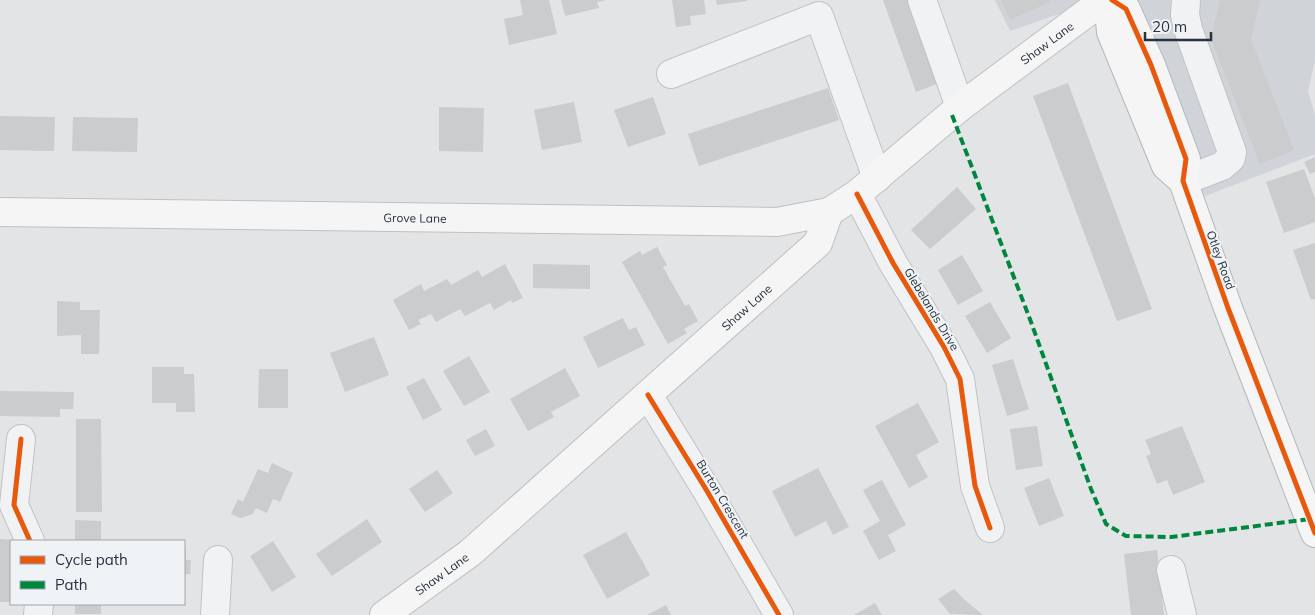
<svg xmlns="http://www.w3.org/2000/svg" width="1315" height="615" viewBox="0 0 1315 615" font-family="Mulish,sans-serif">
	<rect width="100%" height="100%" fill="#e2e4e6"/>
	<g fill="#d0d4d9">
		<path d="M 995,0 L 1099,0 L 1010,31 Z"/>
		<path d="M 1109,0 L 1315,0 L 1315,61 L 1308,91 L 1315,115 L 1315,154 L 1205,196 Z"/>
	</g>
	<g fill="#caccce">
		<path d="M 520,0 L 549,0 L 557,34 L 509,45 L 504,19 L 523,15 Z"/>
		<path d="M 561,0 L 604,0 L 604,1 L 597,2 L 599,8 L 565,16 Z"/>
		<path d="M 672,0 L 704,0 L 706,14 L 690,16 L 691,25 L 676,27 Z"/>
		<path d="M 716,0 L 747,0 L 747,1 L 717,5 Z"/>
		<path d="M 883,0 L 912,0 L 942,82 L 916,92 Z"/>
		<path d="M 1001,0 L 1049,0 L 1050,2 L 1010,20 Z"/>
		<path d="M 1220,0 L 1260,0 L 1251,39 L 1294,150 L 1260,164 L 1211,39 Z"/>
		<path d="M 1068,83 L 1152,309 L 1117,321 L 1033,96 Z"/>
		<path d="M 828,88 L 839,120 L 699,166 L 688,134 Z"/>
		<path d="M 653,97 L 666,134 L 628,147 L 614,110 Z"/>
		<path d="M 574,102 L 582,142 L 542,150 L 534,110 Z"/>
		<path d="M 439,107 L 484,108 L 483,152 L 439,151 Z"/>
		<path d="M 0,116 L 55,117 L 54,151 L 0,150 Z"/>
		<path d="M 73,117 L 138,118 L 137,152 L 72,151 Z"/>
		<path d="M 1315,157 L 1315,172 L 1310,174 L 1304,162 Z"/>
		<path d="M 1304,169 L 1315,198 L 1315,222 L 1284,233 L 1266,182 Z"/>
		<path d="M 957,187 L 976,209 L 930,249 L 911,230 Z"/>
		<path d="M 1315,243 L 1315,299 L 1311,300 L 1293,250 Z"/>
		<path d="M 657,247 L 667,265 L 663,267 L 685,306 L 689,304 L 698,321 L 684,329 L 687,333 L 668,344 L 622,262 L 640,251 L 642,255 Z"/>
		<path d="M 962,255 L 983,291 L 958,305 L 938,270 Z"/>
		<path d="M 505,264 L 523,298 L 512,303 L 511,300 L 494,310 L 490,303 L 465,316 L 460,309 L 436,322 L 431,314 L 418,320 L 421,324 L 409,330 L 393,300 L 421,284 L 424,291 L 447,279 L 451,285 L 478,270 L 482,277 Z"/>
		<path d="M 533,264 L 590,265 L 590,289 L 533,288 Z"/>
		<path d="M 57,301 L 80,302 L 80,310 L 100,310 L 99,354 L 81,354 L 81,335 L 57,336 Z"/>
		<path d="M 990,302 L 1011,338 L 987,353 L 965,316 Z"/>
		<path d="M 623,318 L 629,330 L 636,327 L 645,345 L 598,368 L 583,337 Z"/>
		<path d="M 374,337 L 389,375 L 345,392 L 330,353 Z"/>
		<path d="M 469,356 L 490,392 L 464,406 L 443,371 Z"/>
		<path d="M 1013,359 L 1029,409 L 1007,416 L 992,365 Z"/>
		<path d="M 152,367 L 184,367 L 184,374 L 194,374 L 195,412 L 176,412 L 176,403 L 152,403 Z"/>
		<path d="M 565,368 L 580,396 L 551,412 L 554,417 L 528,431 L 510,399 Z"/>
		<path d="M 259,369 L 288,369 L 288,408 L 258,408 Z"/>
		<path d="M 424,378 L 442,410 L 423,420 L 406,387 Z"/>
		<path d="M 0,391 L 74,392 L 73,409 L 60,409 L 60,417 L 0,416 Z"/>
		<path d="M 918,403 L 939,442 L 916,455 L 928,477 L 909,488 L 875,426 Z"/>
		<path d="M 76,419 L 101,419 L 102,512 L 76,512 Z"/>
		<path d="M 1037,426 L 1043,466 L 1016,470 L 1010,429 Z"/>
		<path d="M 1182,426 L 1205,482 L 1173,495 L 1167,480 L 1157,484 L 1146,456 L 1151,454 L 1145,440 Z"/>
		<path d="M 486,429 L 495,446 L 475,456 L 466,440 Z"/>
		<path d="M 272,463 L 293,473 L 280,502 L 273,499 L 267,513 L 256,508 L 253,514 L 240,518 L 231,514 L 238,499 L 243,502 L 258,469 L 268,473 Z"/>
		<path d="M 818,468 L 849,527 L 833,535 L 826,521 L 795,537 L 772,491 Z"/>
		<path d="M 437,470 L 453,493 L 425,512 L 409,489 Z"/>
		<path d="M 1049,478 L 1064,516 L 1039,526 L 1024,488 Z"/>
		<path d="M 882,480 L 906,525 L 888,535 L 896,551 L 879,560 L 863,531 L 880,521 L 863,490 Z"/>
		<path d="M 367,519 L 382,542 L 332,576 L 316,554 Z"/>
		<path d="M 75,520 L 101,521 L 101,541 L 75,541 Z"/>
		<path d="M 626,532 L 650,575 L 607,599 L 583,555 Z"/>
		<path d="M 0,539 L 11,540 L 11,602 L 0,602 Z"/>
		<path d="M 273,541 L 296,577 L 272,592 L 250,556 Z"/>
		<path d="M 184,549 L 186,549 L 186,560 L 191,560 L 190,574 L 184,574 Z"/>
		<path d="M 1157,550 L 1164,615 L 1131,615 L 1124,554 Z"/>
		<path d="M 954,589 L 965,600 L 983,615 L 950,614 L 938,599 Z"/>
		<path d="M 875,603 L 882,615 L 854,615 Z"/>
		<rect x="75" y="604" width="26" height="10"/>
		<path d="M 666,605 L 671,615 L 647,615 Z"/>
	</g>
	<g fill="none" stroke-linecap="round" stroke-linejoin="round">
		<g stroke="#c0c2c4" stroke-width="30">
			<g id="minor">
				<path d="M 922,0 L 960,107"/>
				<path d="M 671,74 L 819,16 L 877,178"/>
				<path d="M 1183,181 L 1222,166 L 1231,158 L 1232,152 L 1188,29 L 1185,15 L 1186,0"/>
				<path d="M 857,194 L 893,263 L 944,347 L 960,379 L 975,486 L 990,528"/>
				<path d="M 648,395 L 707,491 L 779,615"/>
				<path d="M 21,439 L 14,505 L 30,541"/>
				<path d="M 1171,570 L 1182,615"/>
				<path d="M 38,615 L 39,604"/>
				<path d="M 215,615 L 218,560"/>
			</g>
		</g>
		<g stroke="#bec1c3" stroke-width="30">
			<g id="major">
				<path id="s1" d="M 0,212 L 777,222 L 829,212"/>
				<path id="s2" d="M 384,615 L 470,553 L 818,243 L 829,212 L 857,194 L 960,107 L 1104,0"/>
			</g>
		</g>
		<g stroke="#b4b7bb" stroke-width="30">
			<g id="highway">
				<path d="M 1108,0 L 1111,32 L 1166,166 L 1183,181 L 1228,308 L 1315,533"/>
				<path d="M 1112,0 L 1126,9 L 1151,65 L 1186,159 L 1183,181"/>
			</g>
		</g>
		<use href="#minor" stroke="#f1f2f3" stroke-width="28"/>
		<use href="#major" stroke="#f5f5f6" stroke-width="28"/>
		<use href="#highway" stroke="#f5f5f6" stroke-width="28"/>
		<path stroke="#00873e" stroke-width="4" stroke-dasharray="8 4" stroke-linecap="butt" d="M 952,115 L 1031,322 L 1091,489 L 1106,524 L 1126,536 L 1171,537 L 1310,519"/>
		<g stroke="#eff3f6" stroke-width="8">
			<g id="cycleway">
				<path d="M 1112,0 L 1126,9 L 1151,65 L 1186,159 L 1183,181 L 1228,308 L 1315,533"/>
				<path d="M 857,194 L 893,263 L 944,347 L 960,379 L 975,486 L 990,528"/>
				<path d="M 648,395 L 707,491 L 779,615"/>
				<path d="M 21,439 L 14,505 L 30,541"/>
			</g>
		</g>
		<use href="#cycleway" stroke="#e8590c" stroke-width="5"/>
	</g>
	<g text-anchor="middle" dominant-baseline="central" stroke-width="4" stroke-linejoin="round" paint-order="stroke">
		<g font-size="12" fill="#29333f" stroke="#eff3f6">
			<text stroke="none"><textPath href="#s2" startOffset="881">Shaw Lane</textPath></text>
			<text stroke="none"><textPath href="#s1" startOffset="415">Grove Lane</textPath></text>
			<text transform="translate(1221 260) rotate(70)">Otley Road</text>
			<text stroke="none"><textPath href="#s2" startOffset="476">Shaw Lane</textPath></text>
			<text transform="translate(932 309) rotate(59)">Glebelands Drive</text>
			<text transform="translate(723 499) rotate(59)">Burton Crescent</text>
			<text stroke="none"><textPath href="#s2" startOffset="71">Shaw Lane</textPath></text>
		</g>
	</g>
	<rect x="10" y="540" width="175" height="65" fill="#eff3f6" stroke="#a0a6ad"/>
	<rect x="20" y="556" width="25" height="8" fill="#e8590c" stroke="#a0a6ad"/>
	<text x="55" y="565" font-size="15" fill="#29333f">Cycle path</text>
	<rect x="20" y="581" width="25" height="8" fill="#00873e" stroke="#a0a6ad"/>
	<text x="55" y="590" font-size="15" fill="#29333f">Path</text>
	<path d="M1145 32v8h66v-8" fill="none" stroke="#29333f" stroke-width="2.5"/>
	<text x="1152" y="32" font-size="15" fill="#29333f" stroke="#eff3f6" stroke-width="4" paint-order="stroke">20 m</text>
</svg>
